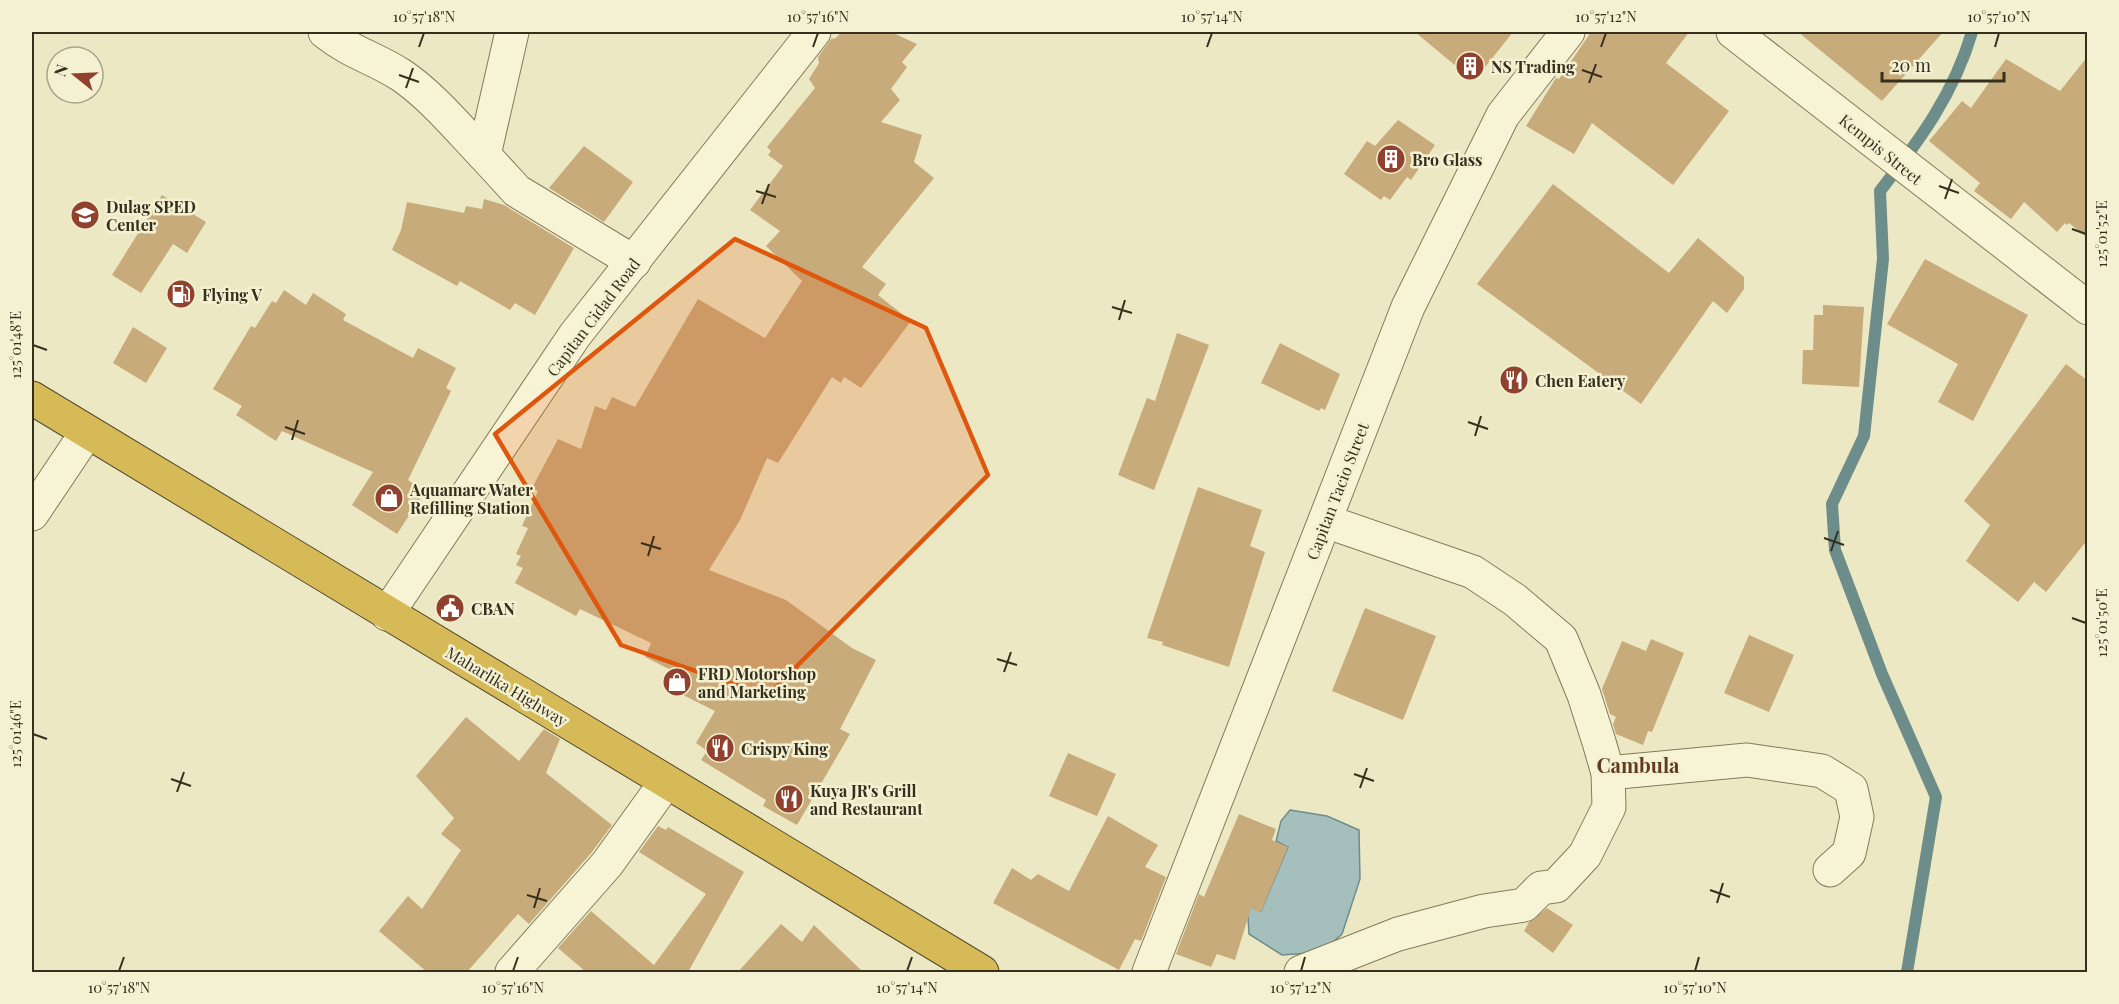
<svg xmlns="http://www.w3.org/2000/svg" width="2119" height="1004" viewBox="0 0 2119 1004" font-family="'Playfair Display',serif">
	<rect width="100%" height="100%" fill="#ece8c3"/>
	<path fill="#a5bfbd" stroke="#6d8d8b" stroke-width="1.5" d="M 1290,810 L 1327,816 L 1359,830 L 1360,879 L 1342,934 L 1322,952 L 1282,955 L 1249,934 L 1248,917 L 1231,911 L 1235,901 L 1261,911 L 1288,847 L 1276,841 L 1281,821 Z"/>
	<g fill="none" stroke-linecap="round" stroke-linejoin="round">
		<path stroke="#6d8d8b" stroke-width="12" d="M 1907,972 L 1936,797 L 1882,674 L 1835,550 L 1832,504 L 1864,436 L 1883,259 L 1880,191 C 1919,141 1954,94 1972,32"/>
	</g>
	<g fill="#c8ab7b">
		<path d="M 841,32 L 891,32 L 917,44 L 902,62 L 907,67 L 891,89 L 900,100 L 881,122 L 922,135 L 914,162 L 934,178 L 862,267 L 886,284 L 878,295 L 911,321 L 861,388 L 844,377 L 841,383 L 832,377 L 778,463 L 767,458 L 740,520 L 709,570 L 786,600 L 852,648 L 876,660 L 840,729 L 850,734 L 797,825 L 763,806 L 766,800 L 701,760 L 707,751 L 696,743 L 715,711 L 663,685 L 671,670 L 645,657 L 651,643 L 580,609 L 576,616 L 515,583 L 523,568 L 516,565 L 521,556 L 516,554 L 528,528 L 522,526 L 538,491 L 532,488 L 558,439 L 581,449 L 595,406 L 606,410 L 612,397 L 635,407 L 698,299 L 765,338 L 802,281 L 766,246 L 780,231 L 750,210 L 783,166 L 768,155 L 771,151 L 767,147 L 815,88 L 809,79 L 819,63 L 818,57 L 831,39 L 836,38 Z"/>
		<path d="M 1415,32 L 1513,32 L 1474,81 Z"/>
		<path d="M 1591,32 L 1689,32 L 1666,63 L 1729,111 L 1673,185 L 1592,123 L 1574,154 L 1526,126 L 1556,78 L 1559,79 Z"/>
		<path d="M 1798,32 L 1943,32 L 1882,101 Z"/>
		<path d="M 2088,56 L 2088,238 L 2069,223 L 2067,225 L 2065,223 L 2057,232 L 2024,202 L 2011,219 L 1974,191 L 1980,183 L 1929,141 L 1962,101 L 1971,108 L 2006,59 L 2060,91 Z"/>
		<path d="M 1398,120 L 1435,145 L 1411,180 L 1407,177 L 1390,200 L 1384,196 L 1381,200 L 1344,174 L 1367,141 L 1375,146 Z"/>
		<path d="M 584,146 L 633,182 L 604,222 L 549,188 Z"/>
		<path d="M 1553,184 L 1669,273 L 1698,238 L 1744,277 L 1744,289 L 1727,313 L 1713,301 L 1641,404 L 1477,284 Z"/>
		<path d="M 162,195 L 206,222 L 187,253 L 173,244 L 141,293 L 112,275 Z"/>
		<path d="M 484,199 L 504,205 L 574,248 L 535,315 L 515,303 L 510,310 L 460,281 L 457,286 L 392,250 L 401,230 L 407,202 L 464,213 L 466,206 L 482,209 Z"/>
		<path d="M 1925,259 L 2028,315 L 1973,421 L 1938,402 L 1958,364 L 1887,324 Z"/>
		<path d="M 284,290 L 306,305 L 313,293 L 346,314 L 343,320 L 413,358 L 418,348 L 456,368 L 446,388 L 451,391 L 408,480 L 425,491 L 397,534 L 352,505 L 373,472 L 282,431 L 276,441 L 236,415 L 242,406 L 213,389 L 251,326 L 255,328 L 272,301 L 276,303 Z"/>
		<path d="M 1823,305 L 1864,307 L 1859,387 L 1802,384 L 1803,350 L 1813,350 L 1814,315 L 1823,315 Z"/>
		<path d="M 133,327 L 167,348 L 146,383 L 113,363 Z"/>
		<path d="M 1177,333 L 1209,345 L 1154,490 L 1118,475 L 1147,398 L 1155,401 Z"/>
		<path d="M 1280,343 L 1340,374 L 1325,410 L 1321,408 L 1319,411 L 1261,383 Z"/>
		<path d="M 2066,364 L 2088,381 L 2088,539 L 2046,592 L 2034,582 L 2018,602 L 1966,561 L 1990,525 L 1964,501 Z"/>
		<path d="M 1198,487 L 1262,510 L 1250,546 L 1265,552 L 1229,667 L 1162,645 L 1163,642 L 1147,638 Z"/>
		<path d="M 1365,608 L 1436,636 L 1403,720 L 1332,691 Z"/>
		<path d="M 1749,635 L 1794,655 L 1769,712 L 1724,693 Z"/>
		<path d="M 1651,639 L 1684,653 L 1652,732 L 1648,731 L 1643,745 L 1616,734 L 1613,724 L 1616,717 L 1610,714 L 1602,689 L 1622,641 L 1646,651 Z"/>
		<path d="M 466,717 L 519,761 L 544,729 L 560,739 L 546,773 L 612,825 L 592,852 L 529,924 L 518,914 L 467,972 L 427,972 L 379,931 L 408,896 L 422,909 L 461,850 L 441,834 L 454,818 L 416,776 Z"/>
		<path d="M 1068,753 L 1116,774 L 1097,816 L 1049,796 Z"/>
		<path d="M 1239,814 L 1276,829 L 1272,840 L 1288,847 L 1261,912 L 1251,908 L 1235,960 L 1217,954 L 1211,967 L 1176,954 L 1199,894 L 1204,897 Z"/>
		<path d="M 1108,816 L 1158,845 L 1145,867 L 1166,877 L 1141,941 L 1135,939 L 1119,970 L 993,903 L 1012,868 L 1031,880 L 1038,874 L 1069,891 Z"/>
		<path d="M 658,826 L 666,830 L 668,827 L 744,872 L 688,972 L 586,972 L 558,948 L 591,911 L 654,965 L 706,894 L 639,852 Z"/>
		<path d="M 1547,908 L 1573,925 L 1553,953 L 1524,931 L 1529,922 Z"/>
		<path d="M 781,924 L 802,942 L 814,925 L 863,972 L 738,972 Z"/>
	</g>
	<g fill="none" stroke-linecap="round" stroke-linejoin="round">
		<g stroke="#857a5b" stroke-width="35">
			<g id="minor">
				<path d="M 325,32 C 351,53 375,58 401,75 C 432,96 458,128 484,155"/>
				<path d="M 512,32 L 484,155 L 517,191 L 634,262"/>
				<path d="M 1733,32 L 2088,308"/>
				<path d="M 32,514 L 87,432"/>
				<path d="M 387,614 L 575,335 L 814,32"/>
				<path d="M 1608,773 L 1747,760 L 1822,771 L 1851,789 L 1857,817 L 1849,853 L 1830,870"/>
				<path d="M 512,972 L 607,864 L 666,782"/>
				<path d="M 1149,972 L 1408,307 L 1503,115 L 1568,32"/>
				<path d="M 1301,972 L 1398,934 L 1484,911 L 1524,905 L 1541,888 L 1556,886 L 1585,855 L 1609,807 L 1608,773 L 1599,742 L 1584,695 L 1561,639 L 1515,600 L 1473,572 L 1325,521"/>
			</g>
		</g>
		<g stroke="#53482f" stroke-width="35">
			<path id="highway" d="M 32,398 L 982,972"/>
		</g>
		<use href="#minor" stroke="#f7f4d6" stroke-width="33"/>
		<use href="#highway" stroke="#d7ba58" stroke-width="33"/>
	</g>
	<path fill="#df570d" fill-opacity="0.2" stroke="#df570d" stroke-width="4.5" stroke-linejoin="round" d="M 735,239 L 926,328 L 988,475 L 767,696 L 621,645 L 495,434 Z"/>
	<path fill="none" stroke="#362f1e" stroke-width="2" d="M 419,47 L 424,33M 813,47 L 818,33M 1207,47 L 1212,33M 1601,47 L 1606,33M 1995,47 L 1999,33M 1582,70 L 1602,77M 399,75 L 419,82M 1589,83 L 1596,64M 406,88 L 413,68M 1939,186 L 1959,193M 756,191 L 776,197M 1945,199 L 1952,179M 762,204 L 769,184M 2072,229 L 2086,234M 1112,307 L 1132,313M 1119,320 L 1125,300M 33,345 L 47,350M 1468,422 L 1488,429M 285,427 L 305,434M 1475,436 L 1481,416M 292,440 L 298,420M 1824,538 L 1844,545M 641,543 L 661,549M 1831,551 L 1838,531M 648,556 L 654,536M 2072,618 L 2086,623M 997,659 L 1017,665M 1004,672 L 1011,652M 33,734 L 47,739M 1354,774 L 1374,781M 171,779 L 191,786M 1360,788 L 1367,768M 177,792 L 184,772M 1710,890 L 1730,897M 527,895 L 547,901M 1717,903 L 1723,883M 534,908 L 540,888M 119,971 L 124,957M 513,971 L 518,957M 907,971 L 912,957M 1301,971 L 1305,957M 1695,971 L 1699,957"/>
	<defs>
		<g id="building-disc" transform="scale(1.5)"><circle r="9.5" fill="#91422e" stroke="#f4f1d3"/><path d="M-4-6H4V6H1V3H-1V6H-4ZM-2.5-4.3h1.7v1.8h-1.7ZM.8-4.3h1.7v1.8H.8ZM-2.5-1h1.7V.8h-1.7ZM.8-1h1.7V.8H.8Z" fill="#fff"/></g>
		<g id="school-disc" transform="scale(1.5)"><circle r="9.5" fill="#91422e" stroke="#f4f1d3"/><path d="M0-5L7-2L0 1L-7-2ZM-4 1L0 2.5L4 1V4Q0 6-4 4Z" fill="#fff"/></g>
		<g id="fuel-disc" transform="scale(1.5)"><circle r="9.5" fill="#91422e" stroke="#f4f1d3"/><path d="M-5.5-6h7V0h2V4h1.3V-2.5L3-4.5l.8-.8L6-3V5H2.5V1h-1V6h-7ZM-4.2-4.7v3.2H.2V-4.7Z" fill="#fff"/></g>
		<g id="restaurant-disc" transform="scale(1.5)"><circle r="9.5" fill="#91422e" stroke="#f4f1d3"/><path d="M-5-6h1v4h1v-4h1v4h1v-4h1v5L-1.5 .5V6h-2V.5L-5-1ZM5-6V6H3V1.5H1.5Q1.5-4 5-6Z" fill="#fff"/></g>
		<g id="shop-disc" transform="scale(1.5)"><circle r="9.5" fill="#91422e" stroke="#f4f1d3"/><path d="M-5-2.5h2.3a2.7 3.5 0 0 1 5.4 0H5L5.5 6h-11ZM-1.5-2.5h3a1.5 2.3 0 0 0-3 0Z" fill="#fff"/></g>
		<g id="civic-disc" transform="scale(1.5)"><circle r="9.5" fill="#91422e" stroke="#f4f1d3"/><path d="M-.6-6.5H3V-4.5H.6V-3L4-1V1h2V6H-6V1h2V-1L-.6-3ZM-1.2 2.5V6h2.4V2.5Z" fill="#fff"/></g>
	</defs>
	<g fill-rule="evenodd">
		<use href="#building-disc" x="1470" y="66"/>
		<use href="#building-disc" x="1391" y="159"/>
		<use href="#school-disc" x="85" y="215"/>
		<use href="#fuel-disc" x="181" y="294"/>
		<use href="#restaurant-disc" x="1514" y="380"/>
		<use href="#shop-disc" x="389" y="498"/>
		<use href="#civic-disc" x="450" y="608"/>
		<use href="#shop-disc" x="677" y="682"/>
		<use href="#restaurant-disc" x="720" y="748"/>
		<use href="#restaurant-disc" x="789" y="799"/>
	</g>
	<g text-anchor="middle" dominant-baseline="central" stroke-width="5" stroke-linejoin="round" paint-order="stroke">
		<g font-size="16" font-weight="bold" fill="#362f1e" stroke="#f4f1d3" text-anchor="start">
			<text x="1491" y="66">NS Trading</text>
			<text x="1412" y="159">Bro Glass</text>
			<text x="106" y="206">Dulag SPED<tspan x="106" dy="18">Center</tspan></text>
			<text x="202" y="294">Flying V</text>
			<text x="1535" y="380">Chen Eatery</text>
			<text x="410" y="489">Aquamarc Water<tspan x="410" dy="18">Refilling Station</tspan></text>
			<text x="471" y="608">CBAN</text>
			<text x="698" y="673">FRD Motorshop<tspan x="698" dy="18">and Marketing</tspan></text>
			<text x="741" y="748">Crispy King</text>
			<text x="810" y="790">Kuya JR's Grill<tspan x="810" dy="18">and Restaurant</tspan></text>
		</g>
		<g font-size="16" fill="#362f1e" stroke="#f4f1d3">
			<text transform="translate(1881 149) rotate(39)">Kempis Street</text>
			<text transform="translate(593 317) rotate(-53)">Capitan Cidad Road</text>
			<text transform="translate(1337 491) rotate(-69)">Capitan Tacio Street</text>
			<text transform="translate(507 686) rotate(31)">Maharlika Highway</text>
		</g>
		<g font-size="20" font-weight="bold" fill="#603b20" stroke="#f4f1d3">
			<text x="1638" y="764">Cambula</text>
		</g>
	</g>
	<rect width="2119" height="1004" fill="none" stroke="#f4f1d3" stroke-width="66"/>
	<g transform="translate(75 75) rotate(288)"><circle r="28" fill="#f4f1d3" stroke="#a8a38b" stroke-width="1.5"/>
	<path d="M0-4.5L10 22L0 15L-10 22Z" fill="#91422e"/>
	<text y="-9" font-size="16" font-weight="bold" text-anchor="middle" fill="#362f1e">N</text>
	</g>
	<path d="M1882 72v9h122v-9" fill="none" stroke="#362f1e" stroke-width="3"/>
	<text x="1891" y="72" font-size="18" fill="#362f1e" stroke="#f4f1d3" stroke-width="4.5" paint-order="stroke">20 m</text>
	<rect x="33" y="33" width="2053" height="938" fill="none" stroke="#362f1e" stroke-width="2"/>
	<g font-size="15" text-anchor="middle" fill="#362f1e">
		<text x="424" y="22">10°57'18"N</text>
		<text x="818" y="22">10°57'16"N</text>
		<text x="1212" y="22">10°57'14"N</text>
		<text x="1606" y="22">10°57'12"N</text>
		<text x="1999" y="22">10°57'10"N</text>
		<text transform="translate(2102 234) rotate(-90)" y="5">125°01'52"E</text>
		<text transform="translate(16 345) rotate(-90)" y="5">125°01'48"E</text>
		<text transform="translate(2102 623) rotate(-90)" y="5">125°01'50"E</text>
		<text transform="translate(16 734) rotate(-90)" y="5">125°01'46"E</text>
		<text x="119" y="993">10°57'18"N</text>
		<text x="513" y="993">10°57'16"N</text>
		<text x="907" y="993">10°57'14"N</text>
		<text x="1301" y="993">10°57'12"N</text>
		<text x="1695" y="993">10°57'10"N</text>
	</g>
</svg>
